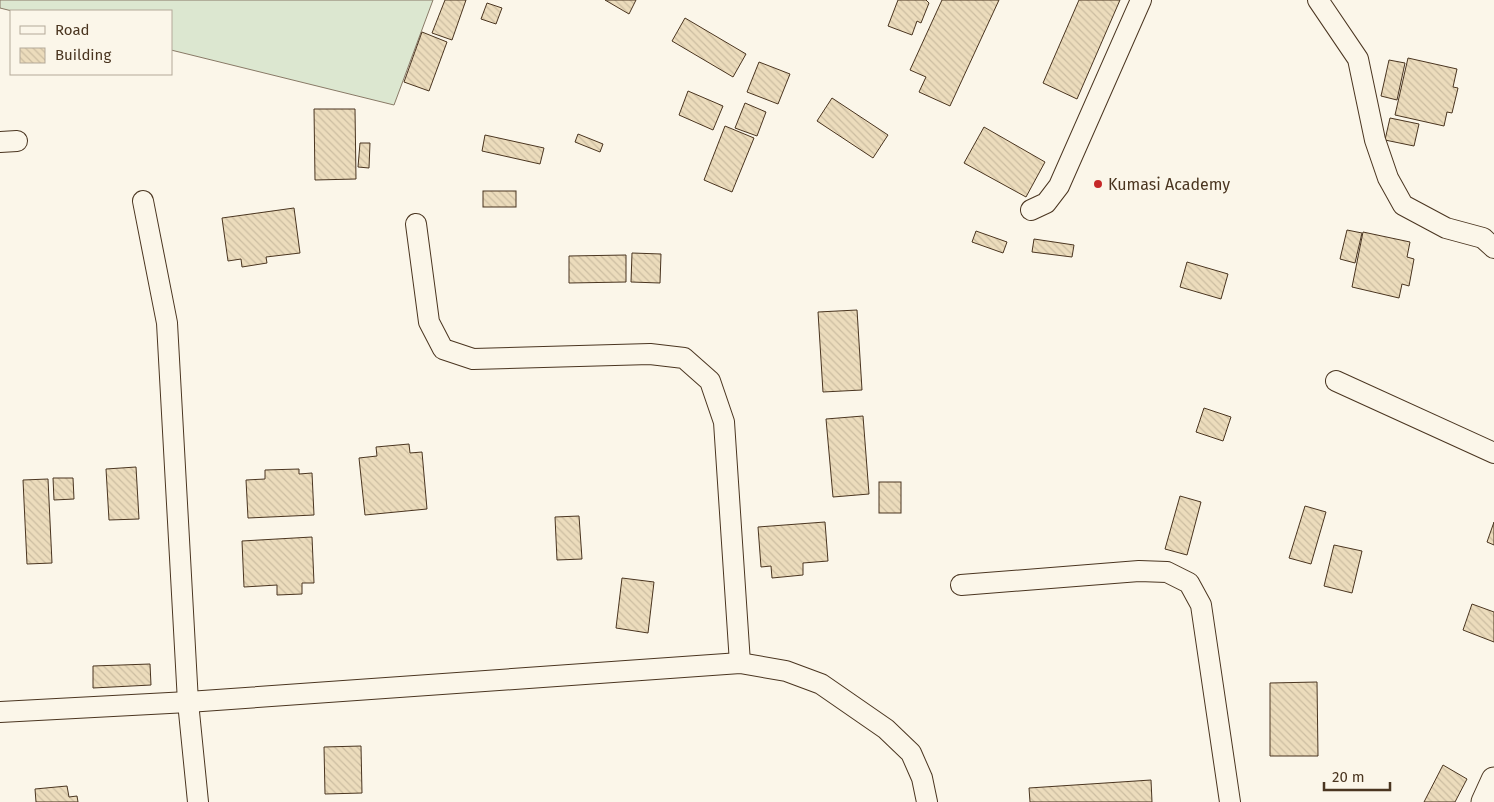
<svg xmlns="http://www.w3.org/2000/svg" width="1494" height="802" viewBox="0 0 1494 802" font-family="'Fira Sans',sans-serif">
	<defs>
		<pattern id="building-back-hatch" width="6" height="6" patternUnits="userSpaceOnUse" patternTransform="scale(1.25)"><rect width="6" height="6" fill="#ecdcbc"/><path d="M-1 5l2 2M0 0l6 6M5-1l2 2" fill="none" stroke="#ccbda1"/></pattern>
	</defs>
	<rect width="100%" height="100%" fill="#fbf6e9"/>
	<path fill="#dce7d0" stroke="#887966" d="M 0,0 L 433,0 L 394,105 L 171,50 L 171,11 L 12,11 L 0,8 Z"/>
	<g fill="url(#building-back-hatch)" stroke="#4a3520">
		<path d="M 445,0 L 466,0 L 452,40 L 432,33 Z"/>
		<path d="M 605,0 L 636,0 L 629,14 Z"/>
		<path d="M 898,0 L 926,0 L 929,3 L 921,23 L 917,21 L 912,35 L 888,26 Z"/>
		<path d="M 942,0 L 999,0 L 950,106 L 919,92 L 926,77 L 910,70 Z"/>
		<path d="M 1079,0 L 1120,0 L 1077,99 L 1043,83 Z"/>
		<path d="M 487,3 L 502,8 L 496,24 L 481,19 Z"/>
		<path d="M 685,18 L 746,54 L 733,77 L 672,41 Z"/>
		<path d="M 422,32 L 447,42 L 429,91 L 404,82 Z"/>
		<path d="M 1408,58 L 1457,69 L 1453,87 L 1458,88 L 1452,113 L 1447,112 L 1444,126 L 1395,115 Z"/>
		<path d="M 1389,60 L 1405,63 L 1397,100 L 1381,96 Z"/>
		<path d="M 759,62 L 790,74 L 778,104 L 747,92 Z"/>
		<path d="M 688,91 L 723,106 L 713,130 L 679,115 Z"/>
		<path d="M 832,98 L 888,135 L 873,158 L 817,121 Z"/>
		<path d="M 745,103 L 766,112 L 757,136 L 735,128 Z"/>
		<path d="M 314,109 L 355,109 L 356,179 L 315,180 Z"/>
		<path d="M 1390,118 L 1419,124 L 1414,146 L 1385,140 Z"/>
		<path d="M 725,126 L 754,138 L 732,192 L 704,180 Z"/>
		<path d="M 984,127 L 1045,162 L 1026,197 L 964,163 Z"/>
		<path d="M 578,134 L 603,144 L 600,152 L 575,142 Z"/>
		<path d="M 485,135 L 544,148 L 540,164 L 482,151 Z"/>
		<path d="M 360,143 L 370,143 L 369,168 L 358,167 Z"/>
		<rect x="483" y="191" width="33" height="16"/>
		<path d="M 294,208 L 300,253 L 266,257 L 267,263 L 242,267 L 241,259 L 228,261 L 222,218 Z"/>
		<path d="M 1347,230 L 1362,233 L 1355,263 L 1340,259 Z"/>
		<path d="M 976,231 L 1007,242 L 1003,253 L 972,242 Z"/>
		<path d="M 1363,232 L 1410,242 L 1407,257 L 1414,259 L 1409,286 L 1402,284 L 1399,298 L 1352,287 Z"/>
		<path d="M 1034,239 L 1074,245 L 1072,257 L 1032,252 Z"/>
		<path d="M 632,253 L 661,254 L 660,283 L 631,282 Z"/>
		<path d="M 626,255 L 626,282 L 569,283 L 569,256 Z"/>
		<path d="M 1187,262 L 1228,274 L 1221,299 L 1180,287 Z"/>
		<path d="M 857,310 L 862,390 L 823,392 L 818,312 Z"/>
		<path d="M 1204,408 L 1231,417 L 1223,441 L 1196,432 Z"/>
		<path d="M 863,416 L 869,494 L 833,497 L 826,419 Z"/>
		<path d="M 409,444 L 410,453 L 422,452 L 427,509 L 365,515 L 359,458 L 377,456 L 376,447 Z"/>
		<path d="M 136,467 L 139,519 L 109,520 L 106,469 Z"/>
		<path d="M 299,469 L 299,474 L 312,473 L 314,515 L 248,518 L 246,480 L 265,479 L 265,470 Z"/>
		<path d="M 53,478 L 73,478 L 74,499 L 54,500 Z"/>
		<path d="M 48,479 L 52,563 L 27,564 L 23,480 Z"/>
		<rect x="879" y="482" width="22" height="31"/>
		<path d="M 1180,496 L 1201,502 L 1187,555 L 1165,549 Z"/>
		<path d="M 1305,506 L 1326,512 L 1311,564 L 1289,558 Z"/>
		<path d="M 579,516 L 582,559 L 557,560 L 555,517 Z"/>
		<path d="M 825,522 L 828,561 L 803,563 L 803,575 L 772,578 L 771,566 L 761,567 L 758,527 Z"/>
		<path d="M 1494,522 L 1494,545 L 1487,542 Z"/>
		<path d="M 312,537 L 314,583 L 302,583 L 302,594 L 277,595 L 277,585 L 244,587 L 242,541 Z"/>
		<path d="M 1334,545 L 1362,551 L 1352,593 L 1324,586 Z"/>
		<path d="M 622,578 L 654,582 L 648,633 L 616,628 Z"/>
		<path d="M 1472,604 L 1494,612 L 1494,642 L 1463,630 Z"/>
		<path d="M 150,664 L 151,685 L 93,688 L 93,666 Z"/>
		<path d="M 1317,682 L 1318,756 L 1270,756 L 1270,683 Z"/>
		<path d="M 361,746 L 362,793 L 325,794 L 324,747 Z"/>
		<path d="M 1443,765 L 1467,779 L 1455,802 L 1424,802 Z"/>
		<path d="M 1151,780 L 1152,802 L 1030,802 L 1029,788 Z"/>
		<path d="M 67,786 L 69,797 L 77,796 L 78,802 L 36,802 L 35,789 Z"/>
	</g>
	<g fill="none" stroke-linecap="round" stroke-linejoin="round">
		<g stroke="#4a3520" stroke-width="22">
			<g id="minor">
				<path d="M 1318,0 L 1358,59 L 1375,140 L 1388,178 L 1403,205 L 1446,228 L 1483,238 L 1494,248"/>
				<path d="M 0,142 L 17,141"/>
				<path d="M 143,201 L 167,323 L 188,702 L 198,802"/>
				<path d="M 1031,210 L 1046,203 L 1059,186 L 1141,0"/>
				<path d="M 416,224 L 429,322 L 443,349 L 473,359 L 650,354 L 684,358 L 710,381 L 724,422 L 740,663"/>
				<path d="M 1336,381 L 1494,453"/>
				<path d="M 961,585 L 1139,571 L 1167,572 L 1189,583 L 1201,605 L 1230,802"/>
				<path d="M 0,712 L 188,702 L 740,663 L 786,671 L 821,684 L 886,729 L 911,753 L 922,778 L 927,802"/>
			</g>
		</g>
		<g stroke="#4a3520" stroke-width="27">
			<path id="tertiary" d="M 1484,802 L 1494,780"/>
		</g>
		<use href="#minor" stroke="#fbf6e9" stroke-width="20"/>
		<use href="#tertiary" stroke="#fbf6e9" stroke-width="25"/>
	</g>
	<circle fill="#c62828" stroke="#fbf6e9" stroke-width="2" cx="1098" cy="184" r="5"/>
	<g text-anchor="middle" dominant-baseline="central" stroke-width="4" stroke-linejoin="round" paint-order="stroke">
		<g font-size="16" fill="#4a3520" stroke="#fbf6e9" text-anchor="start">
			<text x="1108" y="184">Kumasi Academy</text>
		</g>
	</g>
	<rect x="10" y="10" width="162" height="65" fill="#fbf6e9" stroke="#b4a999"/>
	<rect x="20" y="26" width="25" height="8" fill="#fbf6e9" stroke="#b4a999"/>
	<text x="55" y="35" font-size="15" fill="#4a3520">Road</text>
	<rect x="20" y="48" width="25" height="15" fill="url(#building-back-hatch)" stroke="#b4a999"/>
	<text x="55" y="60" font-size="15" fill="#4a3520">Building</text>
	<path d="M1324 782v8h66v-8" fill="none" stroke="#4a3520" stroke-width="2.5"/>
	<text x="1332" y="782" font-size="15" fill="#4a3520" stroke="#fbf6e9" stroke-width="4" paint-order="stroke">20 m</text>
</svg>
